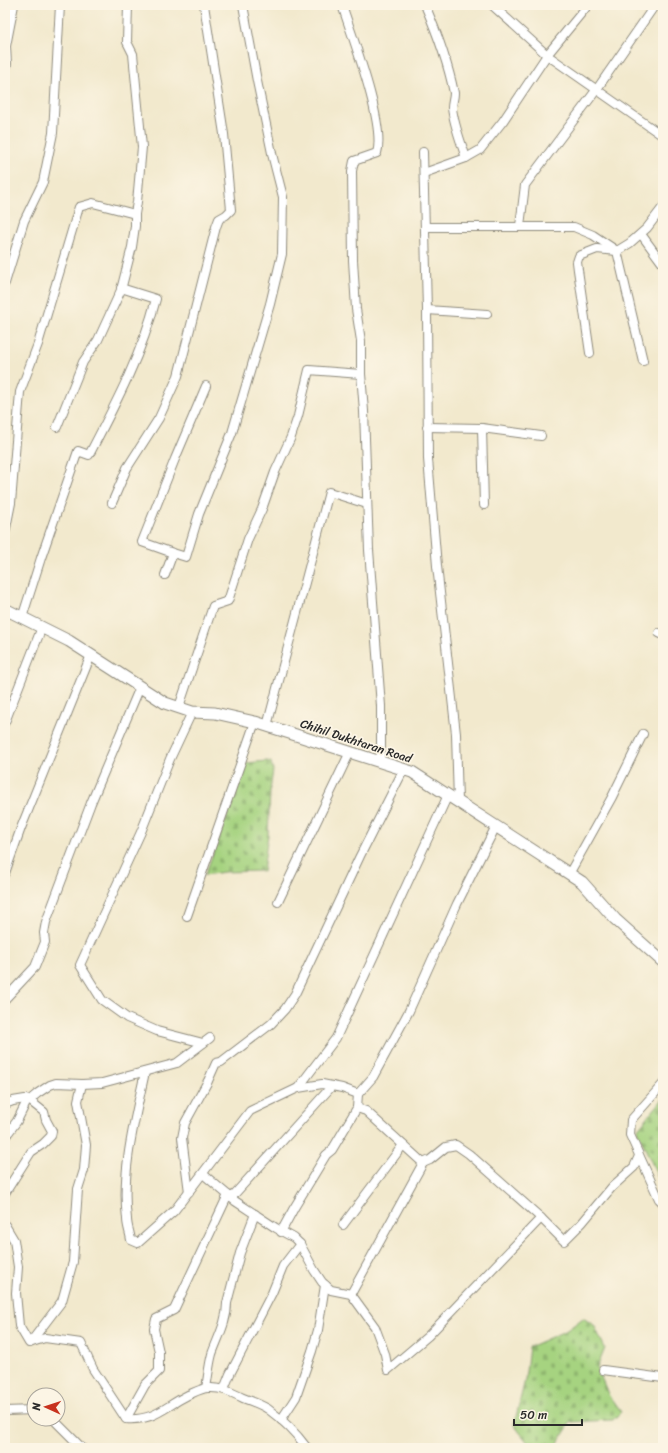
<svg xmlns="http://www.w3.org/2000/svg" width="668" height="1453" viewBox="0 0 668 1453" font-family="Sriracha,sans-serif">
	<defs>
		<pattern id="cemetery-stones" width="16" height="16" patternUnits="userSpaceOnUse"><rect width="16" height="16" fill="#a6d380"/><path d="M2 7V4a2 2 0 0 1 4 0v3zM10 15v-3a2 2 0 0 1 4 0v3z" fill="#8fb56f"/></pattern>
	</defs>
	<rect width="100%" height="100%" fill="#fcf5e5"/>
	<filter id="ink" filterUnits="userSpaceOnUse"><feTurbulence type="fractalNoise" baseFrequency=".025" numOctaves="2"/><feDisplacementMap in="SourceGraphic" scale="8" xChannelSelector="R" yChannelSelector="G"/><feConvolveMatrix kernelMatrix="1 2 1 2 8 2 1 2 1" color-interpolation-filters="sRGB"/></filter>
	<filter id="wash" filterUnits="userSpaceOnUse"><feTurbulence type="fractalNoise" baseFrequency=".012" numOctaves="4" result="noise"/><feDisplacementMap in="SourceGraphic" scale="16" xChannelSelector="R" yChannelSelector="G"/><feGaussianBlur stdDeviation="0.9" result="paint"/><feColorMatrix in="noise" values="0 0 0 0 0 0 0 0 0 0 0 0 0 0 0 0 0 1.4 0 .05"/><feComposite in="paint" operator="in"/></filter>
	<g filter="url(#wash)">
		<rect width="100%" height="100%" fill="#f2e9cd"/>
		<g fill="url(#cemetery-stones)" stroke="#687f56">
			<path d="M 267,761 L 271,762 L 273,770 L 270,791 L 268,835 L 263,871 L 224,872 L 205,875 L 247,763 Z"/>
			<path d="M 663,1099 L 663,1188 L 637,1130 Z"/>
			<path d="M 583,1318 L 594,1325 L 605,1348 L 597,1368 L 609,1396 L 621,1412 L 613,1420 L 571,1422 L 556,1446 L 532,1448 L 514,1425 L 525,1380 L 529,1347 L 567,1330 Z"/>
		</g>
	</g>
	<g filter="url(#ink)">
		<g fill="none" stroke-linecap="round" stroke-linejoin="round">
			<g stroke="#8e8a7c" stroke-width="10">
				<g id="street">
					<path d="M 342,5 C 352,36 386,125 377,153 L 354,161 L 352,171 L 353,260 L 356,309 L 361,341 L 361,374 L 364,411 L 369,550 L 381,706 L 381,748 L 380,762"/>
					<path d="M 425,5 C 437,33 448,63 454,93 C 454,98 452,103 452,108 C 454,125 461,142 466,158"/>
					<path d="M 492,5 L 547,55 L 663,136"/>
					<path d="M 5,71 L 7,64 L 6,46 L 14,5"/>
					<path d="M 423,152 L 427,310 L 428,459 L 437,566 L 456,734 L 458,802"/>
					<path d="M 424,173 L 466,158 L 480,150 L 503,121 L 547,55 L 588,5"/>
					<path d="M 520,226 L 525,185 L 597,89 L 655,5"/>
					<path d="M 425,227 L 574,227 L 593,235 L 617,251 L 643,361"/>
					<path d="M 641,234 L 663,264"/>
					<path d="M 5,283 L 24,221 L 43,182 L 53,133 L 60,5"/>
					<path d="M 427,310 L 487,314"/>
					<path d="M 590,353 L 578,270 L 577,262 L 579,256 L 597,249 L 617,251 L 630,243 L 647,228 L 663,207"/>
					<path d="M 57,427 L 83,362 L 98,340 L 121,290 L 132,247 L 135,226 L 135,214 L 137,202 L 142,147 L 133,54 L 127,42 L 128,5"/>
					<path d="M 427,427 L 482,428 L 541,436"/>
					<path d="M 482,428 L 484,505"/>
					<path d="M 112,503 L 127,468 L 159,418 L 178,376 L 216,227 L 219,219 L 226,215 L 231,210 L 224,134 L 204,5"/>
					<path d="M 5,533 L 11,503 L 20,392 L 38,344 L 79,207 L 93,203 L 135,214"/>
					<path d="M 173,553 L 142,542 L 175,459 L 206,386"/>
					<path d="M 165,575 L 173,553 L 186,557 L 199,514 L 232,433 L 270,304 L 282,254 L 283,197 L 273,158 L 257,81 L 243,5"/>
					<path d="M 22,618 L 41,558 L 78,451 L 89,455 C 115,405 142,354 156,299 L 121,288"/>
					<path d="M 659,633 L 663,635"/>
					<path d="M 179,707 L 213,606 L 228,601 L 248,539 L 262,509 L 275,472 L 291,437 L 298,416 L 309,370 L 361,374"/>
					<path d="M 192,712 L 170,759 L 141,832 L 80,965 L 102,1000 L 127,1018 L 157,1031 L 203,1043"/>
					<path d="M 5,722 L 42,627"/>
					<path d="M 267,726 L 329,492 L 367,504"/>
					<path d="M 5,873 L 21,828 L 91,655"/>
					<path d="M 569,874 L 612,797 L 643,734"/>
					<path d="M 278,902 L 350,752"/>
					<path d="M 187,916 L 255,722"/>
					<path d="M 5,999 L 35,967 L 45,942 L 44,933 L 46,922 L 91,803 L 140,687"/>
					<path d="M 145,1072 C 135,1119 121,1170 127,1219 C 127,1226 130,1233 131,1240 L 138,1243 L 174,1211 L 250,1111 L 298,1088 L 322,1084 L 342,1088 L 358,1094 L 373,1077 L 409,1011 L 457,904 L 496,826"/>
					<path d="M 663,1084 L 631,1120 L 630,1135 L 659,1199 L 663,1203"/>
					<path d="M 298,1088 L 336,1038 L 448,795"/>
					<path d="M 358,1094 L 357,1108 L 366,1111 L 423,1163 L 430,1160 L 446,1147 L 456,1145 L 469,1154 L 541,1218 L 564,1241 L 582,1223 L 612,1187 L 634,1167 L 639,1156"/>
					<path d="M 5,1104 L 13,1101 L 25,1099 L 29,1100 L 44,1112 L 46,1120 L 52,1131 L 51,1136 L 43,1144 L 31,1152 L 5,1193"/>
					<path d="M 5,1137 L 17,1121 L 26,1103 L 38,1093 L 50,1085 L 56,1083 L 82,1084 L 102,1083 L 177,1063 L 210,1038"/>
					<path d="M 203,1174 L 235,1201 L 276,1228 L 294,1238 L 300,1244 L 314,1270 L 322,1282 L 331,1290 L 351,1294 L 375,1327 L 385,1354 L 388,1370 L 428,1336 L 541,1218"/>
					<path d="M 189,1192 L 182,1138 L 185,1123 L 208,1081 L 216,1063 L 221,1062 L 271,1024 L 285,1009 L 295,994 L 360,856 L 404,769"/>
					<path d="M 231,1198 L 332,1086"/>
					<path d="M 5,1225 L 14,1240 L 18,1267 L 16,1293 L 19,1326 L 29,1343 L 45,1338 L 81,1343 L 93,1369 L 126,1419 C 155,1421 164,1407 188,1395 C 193,1393 202,1388 208,1388 C 221,1387 231,1392 243,1398 C 251,1401 260,1404 268,1409 C 283,1420 296,1433 307,1448"/>
					<path d="M 343,1225 L 403,1145"/>
					<path d="M 281,1232 L 294,1208 L 326,1155 L 332,1150 L 357,1108"/>
					<path d="M 351,1294 L 423,1163"/>
					<path d="M 30,1343 L 62,1301 L 73,1262 L 78,1189 L 84,1170 L 86,1145 L 78,1101 L 82,1084"/>
					<path d="M 603,1370 L 663,1378"/>
					<path d="M 206,1388 C 208,1377 209,1365 212,1354 C 218,1337 227,1322 227,1303 L 240,1253 L 255,1214"/>
					<path d="M 224,1389 L 230,1374 L 272,1293 L 283,1266 L 300,1244"/>
					<path d="M 5,1411 L 34,1410"/>
					<path d="M 53,1419 L 82,1448"/>
					<path d="M 126,1419 L 145,1385 L 159,1371 L 159,1352 L 154,1329 L 156,1319 L 174,1310 L 228,1195"/>
					<path d="M 281,1420 L 296,1397 L 312,1351 L 318,1330 L 325,1285"/>
				</g>
			</g>
			<g stroke="#8e8a7c" stroke-width="13">
				<path id="secondary" d="M 5,609 L 69,641 L 165,703 L 192,712 L 215,713 L 255,722 L 412,772 L 582,882 L 615,919 L 663,962"/>
			</g>
			<use href="#street" stroke="#fff" stroke-width="8"/>
			<use href="#secondary" stroke="#fff" stroke-width="11"/>
		</g>
	</g>
	<g text-anchor="middle" dominant-baseline="central" stroke-width="3.5" stroke-linejoin="round" paint-order="stroke">
		<g font-size="12" fill="#2b2b2b" stroke="#fcf5e5">
			<text transform="translate(356 741) rotate(18)">Chihil Dukhtaran Road</text>
		</g>
	</g>
	<rect width="668" height="1453" fill="none" stroke="#fcf5e5" stroke-width="20"/>
	<g transform="translate(46 1407) rotate(273)"><circle r="19" fill="#fcf5e5" stroke="#a8a49b"/>
	<path d="M0-3L7 15L0 10L-7 15Z" fill="#c8321e"/>
	<text y="-6" font-size="11" font-weight="bold" text-anchor="middle" fill="#2b2b2b">N</text>
	</g>
	<path d="M514 1419v6h68v-6" fill="none" stroke="#2b2b2b" stroke-width="2"/>
	<text x="520" y="1419" font-size="12" fill="#2b2b2b" stroke="#fcf5e5" stroke-width="3" paint-order="stroke">50 m</text>
</svg>
